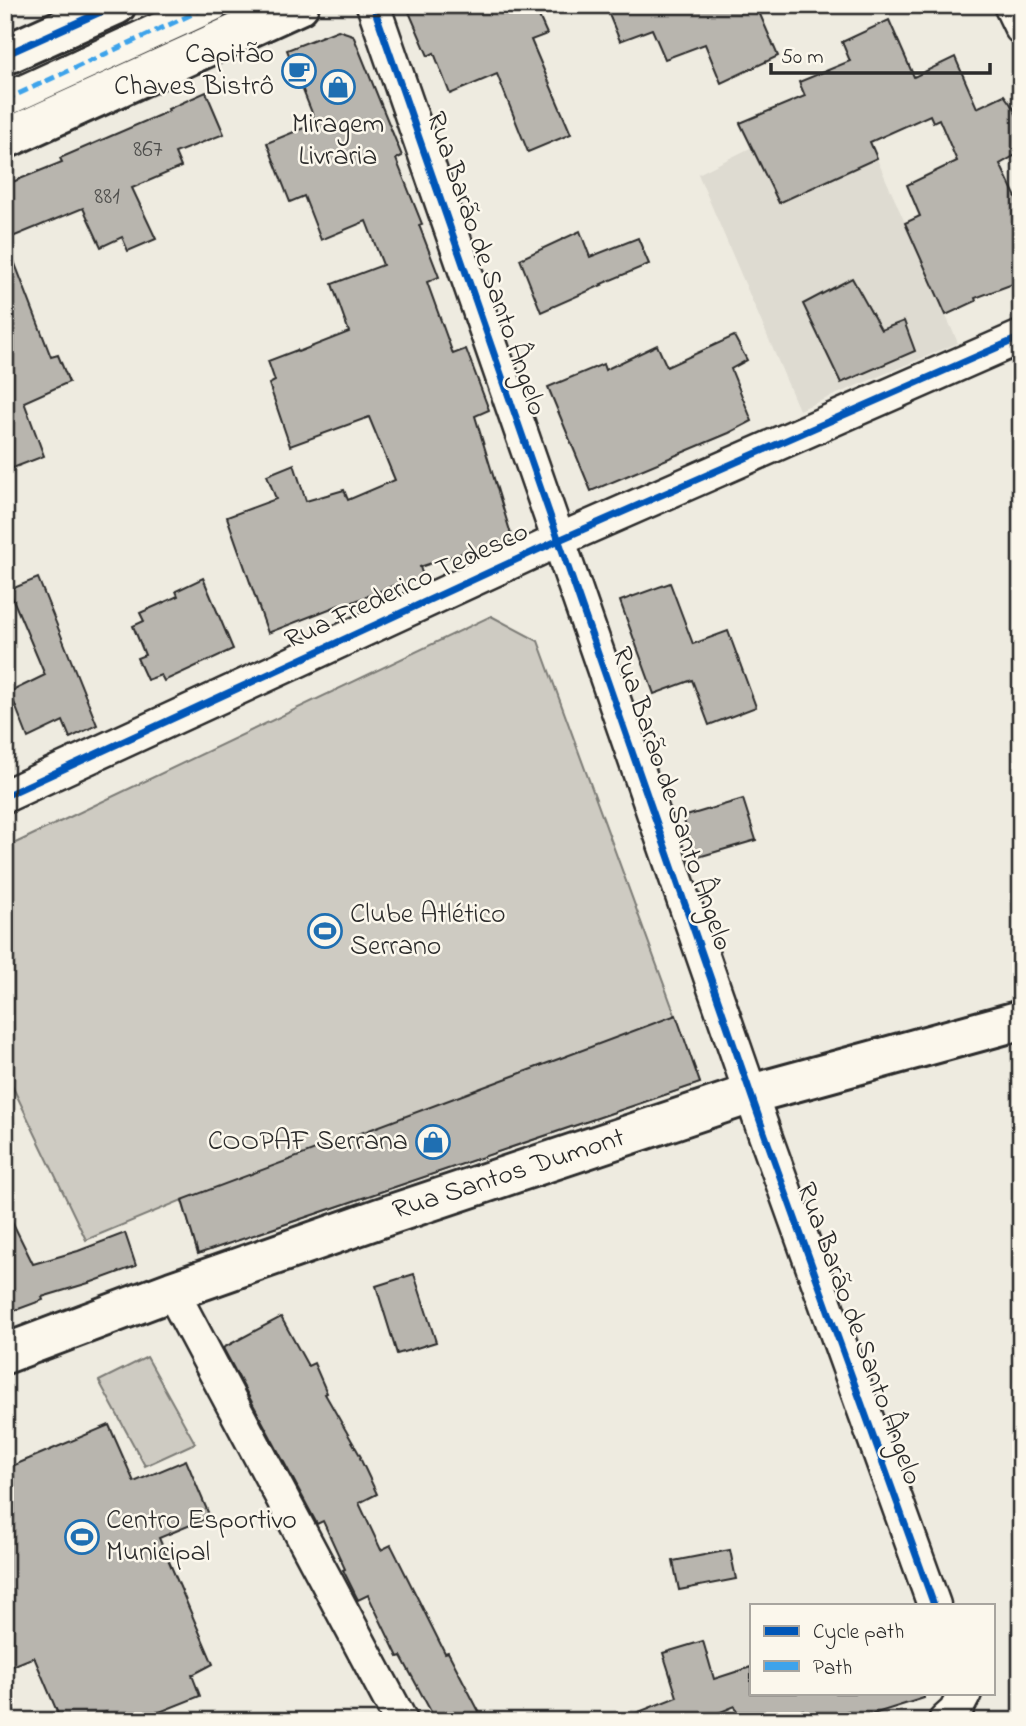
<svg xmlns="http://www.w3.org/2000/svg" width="1026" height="1726" viewBox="0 0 1026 1726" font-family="'Indie Flower',sans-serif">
	<rect width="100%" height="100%" fill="#eeebe0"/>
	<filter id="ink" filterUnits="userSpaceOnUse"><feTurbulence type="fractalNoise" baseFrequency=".0143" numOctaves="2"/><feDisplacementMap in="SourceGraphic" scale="14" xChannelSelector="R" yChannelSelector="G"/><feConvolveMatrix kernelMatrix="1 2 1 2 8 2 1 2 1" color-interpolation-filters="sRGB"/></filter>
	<g filter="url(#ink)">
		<path fill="#dedbd1" d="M 850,98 L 958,343 L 799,410 L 698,174 Z"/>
		<g fill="#cecbc2" stroke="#7c7b76" stroke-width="2">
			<path d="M 491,616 L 538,641 L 700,1083 L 198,1254 L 182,1200 L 86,1240 L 5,1071 L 5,848 Z"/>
			<path d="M 147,1357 L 195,1443 L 145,1466 L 99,1381 Z"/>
		</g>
		<g fill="#b8b5ae" stroke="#2b2b2b" stroke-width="2">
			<path d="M 406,5 L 534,5 L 547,34 L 531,40 L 571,134 L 528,152 L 497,74 L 450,94 L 434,53 L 428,56 Z"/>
			<path d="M 605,5 L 756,5 L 778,56 L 721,83 L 705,44 L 665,59 L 652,29 L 620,41 Z"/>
			<path d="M 889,20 L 914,77 L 955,57 L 977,108 L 1004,95 L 1014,109 L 1021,126 L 1021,152 L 1000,164 L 1021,208 L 1021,281 L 975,298 L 976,301 L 946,315 L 905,223 L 920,216 L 907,185 L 957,161 L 939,119 L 933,122 L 930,115 L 870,142 L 877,158 L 779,203 L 740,123 L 805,96 L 799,82 L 850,61 L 842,42 Z"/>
			<path d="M 338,30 L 353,35 L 402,156 L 396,159 L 422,224 L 419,225 L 439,277 L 427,282 L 453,354 L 466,349 L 489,410 L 475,416 L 513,541 L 470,557 L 468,551 L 420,567 L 423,576 L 401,585 L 400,583 L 348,604 L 347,602 L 268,633 L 227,517 L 276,499 L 267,475 L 294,464 L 306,501 L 344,490 L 348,500 L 395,480 L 369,417 L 290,446 L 269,384 L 275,381 L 268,361 L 297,350 L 298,352 L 349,332 L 332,284 L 383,265 L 366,221 L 321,240 L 304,196 L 290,202 L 267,143 L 316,123 L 287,50 Z"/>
			<path d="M 206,92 L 224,134 L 175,153 L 181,167 L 132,188 L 156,239 L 128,251 L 122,237 L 101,247 L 83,208 L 5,240 L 5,185 L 62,162 L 60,158 L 169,111 L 168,109 Z"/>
			<path d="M 580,231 L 590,257 L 638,238 L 649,264 L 601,284 L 602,285 L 541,312 L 520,259 Z"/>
			<path d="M 5,243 L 7,243 L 51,357 L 58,355 L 69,382 L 24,402 L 44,456 L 5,471 Z"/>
			<path d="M 852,278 L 881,330 L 904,321 L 915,351 L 841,383 L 803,304 Z"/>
			<path d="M 734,336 L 747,360 L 731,369 L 752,421 L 729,433 L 591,491 L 548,387 L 603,364 L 605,370 L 657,345 L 667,367 Z"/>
			<path d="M 38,578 L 97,725 L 70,738 L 63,721 L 28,738 L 10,692 L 45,675 L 9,590 Z"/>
			<path d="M 203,578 L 233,649 L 164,681 L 161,675 L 147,680 L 137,658 L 145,655 L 133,626 L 144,621 L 140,613 L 178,596 L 176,591 Z"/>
			<path d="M 670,583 L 693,644 L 728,631 L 756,707 L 709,725 L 692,680 L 654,694 L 620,601 Z"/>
			<path d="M 743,799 L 756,840 L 695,858 L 683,817 Z"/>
			<path d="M 676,1015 L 700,1083 L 198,1254 L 182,1200 Z"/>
			<path d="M 5,1207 L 33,1264 L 78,1251 L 125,1233 L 136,1266 L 92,1282 L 42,1297 L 43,1300 L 5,1314 Z"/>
			<path d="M 414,1274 L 436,1342 L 397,1354 L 376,1286 Z"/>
			<path d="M 281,1317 L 308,1366 L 314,1363 L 327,1393 L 325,1394 L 361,1457 L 360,1458 L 377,1494 L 359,1503 L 381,1550 L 391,1545 L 445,1653 L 448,1652 L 484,1721 L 436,1721 L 401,1656 L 398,1657 L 368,1595 L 358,1600 L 343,1570 L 345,1569 L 323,1521 L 317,1524 L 223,1348 Z"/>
			<path d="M 109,1425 L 134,1482 L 186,1460 L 210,1517 L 159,1538 L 213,1664 L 192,1675 L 200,1696 L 137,1721 L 110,1721 L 107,1712 L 80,1721 L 61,1721 L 34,1657 L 5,1669 L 5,1469 Z"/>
			<path d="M 730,1550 L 736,1579 L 679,1590 L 673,1561 Z"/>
			<path d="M 703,1641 L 714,1679 L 751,1667 L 751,1693 L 923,1693 L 924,1698 L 851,1721 L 848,1711 L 819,1721 L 807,1721 L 803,1710 L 768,1721 L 740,1721 L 735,1706 L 699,1721 L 621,1721 L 621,1719 L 677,1697 L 663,1653 Z"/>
		</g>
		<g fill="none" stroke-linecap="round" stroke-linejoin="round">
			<g stroke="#2b2b2b" stroke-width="37">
				<g id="minor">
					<path d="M 373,5 L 765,1135 L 934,1605"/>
					<path d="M 1010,5 L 1021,28"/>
					<path d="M 5,100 L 212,5"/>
					<path d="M 5,796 L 559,540 L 1021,337"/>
					<path d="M 172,1291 L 401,1721"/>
					<path d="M 945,1721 L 955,1712 L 965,1693"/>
				</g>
			</g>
			<g stroke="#2b2b2b" stroke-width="44">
				<g id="major">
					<path d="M 5,55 L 116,5"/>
					<path d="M 5,139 L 299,5"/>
					<path d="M 5,1354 L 172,1291 L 380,1218 L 751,1094 L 1021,1020"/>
				</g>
			</g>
			<use href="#minor" stroke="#fbf7ec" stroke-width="32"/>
			<use href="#major" stroke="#fbf7ec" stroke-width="38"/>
			<g stroke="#3ea3eb" stroke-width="5" stroke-dasharray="10 5" stroke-linecap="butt">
				<path d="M 295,5 L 295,6"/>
				<path d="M 5,100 L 212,5"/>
			</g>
			<g stroke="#fbf7ec" stroke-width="11">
				<g id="cycleway">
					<path d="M 373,5 L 765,1135 L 934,1605"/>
					<path d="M 5,55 L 116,5"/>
					<path d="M 5,796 L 559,540 L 1021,337"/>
				</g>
			</g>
			<use href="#cycleway" stroke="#0057b8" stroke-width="7"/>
		</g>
	</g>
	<defs>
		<g id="cafe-ring" transform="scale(1.75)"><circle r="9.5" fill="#fbf7ec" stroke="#1f6fb2" stroke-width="1.5"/><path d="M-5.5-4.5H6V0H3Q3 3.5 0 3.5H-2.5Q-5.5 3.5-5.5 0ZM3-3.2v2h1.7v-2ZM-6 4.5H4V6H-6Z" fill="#1f6fb2"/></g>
		<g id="shop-ring" transform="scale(1.75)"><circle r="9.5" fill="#fbf7ec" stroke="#1f6fb2" stroke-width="1.5"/><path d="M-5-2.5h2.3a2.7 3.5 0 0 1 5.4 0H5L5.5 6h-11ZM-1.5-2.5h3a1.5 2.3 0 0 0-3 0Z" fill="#1f6fb2"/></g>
		<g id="stadium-ring" transform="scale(1.75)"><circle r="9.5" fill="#fbf7ec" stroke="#1f6fb2" stroke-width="1.5"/><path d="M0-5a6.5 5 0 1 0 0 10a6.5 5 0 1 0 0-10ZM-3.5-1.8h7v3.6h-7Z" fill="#1f6fb2"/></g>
	</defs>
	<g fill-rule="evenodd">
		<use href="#cafe-ring" x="299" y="71"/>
		<use href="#shop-ring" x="338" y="87"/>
		<use href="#stadium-ring" x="325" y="931"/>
		<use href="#shop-ring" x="433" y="1142"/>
		<use href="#stadium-ring" x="82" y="1537"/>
	</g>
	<g text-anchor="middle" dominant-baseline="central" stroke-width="5" stroke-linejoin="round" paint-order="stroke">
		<g font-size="24" fill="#4e4e4c">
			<text x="148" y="150">867</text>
			<text x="107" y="197">881</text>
		</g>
		<g font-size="28" fill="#2b2b2b" stroke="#fbf7ec" text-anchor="end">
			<text x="274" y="55">Capitão<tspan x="274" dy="32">Chaves Bistrô</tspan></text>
			<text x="338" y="125" text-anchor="middle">Miragem<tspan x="338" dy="32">Livraria</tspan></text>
			<text x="350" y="915" text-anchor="start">Clube Atlético<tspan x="350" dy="32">Serrano</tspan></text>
			<text x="408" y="1142">COOPAF Serrana</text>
			<text x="106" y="1521" text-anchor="start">Centro Esportivo<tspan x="106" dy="32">Municipal</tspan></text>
		</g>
		<g font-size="28" fill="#2b2b2b" stroke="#fbf7ec">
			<text transform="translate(485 264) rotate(71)">Rua Barão de Santo Ângelo</text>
			<text transform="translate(407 587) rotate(-25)">Rua Frederico Tedesco</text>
			<text transform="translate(671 799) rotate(71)">Rua Barão de Santo Ângelo</text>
			<text transform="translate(509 1175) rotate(-18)">Rua Santos Dumont</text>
			<text transform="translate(858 1334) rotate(70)">Rua Barão de Santo Ângelo</text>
		</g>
	</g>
	<rect width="1026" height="1726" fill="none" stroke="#fbf7ec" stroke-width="28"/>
	<rect x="14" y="14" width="998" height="1698" fill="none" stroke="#2b2b2b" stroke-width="2.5" filter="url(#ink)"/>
	<rect x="750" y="1604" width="245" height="91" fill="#fbf7ec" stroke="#a8a59f" stroke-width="2"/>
	<rect x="764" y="1626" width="35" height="10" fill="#0057b8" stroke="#a8a59f" stroke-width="2"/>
	<text x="813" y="1638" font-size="21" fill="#2b2b2b">Cycle path</text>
	<rect x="764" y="1661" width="35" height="10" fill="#3ea3eb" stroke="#a8a59f" stroke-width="2"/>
	<text x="813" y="1674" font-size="21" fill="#2b2b2b">Path</text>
	<path d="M771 63v10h219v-10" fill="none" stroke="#2b2b2b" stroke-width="3.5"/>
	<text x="781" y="63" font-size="21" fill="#2b2b2b" stroke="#fbf7ec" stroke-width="5" paint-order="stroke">50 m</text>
</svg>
